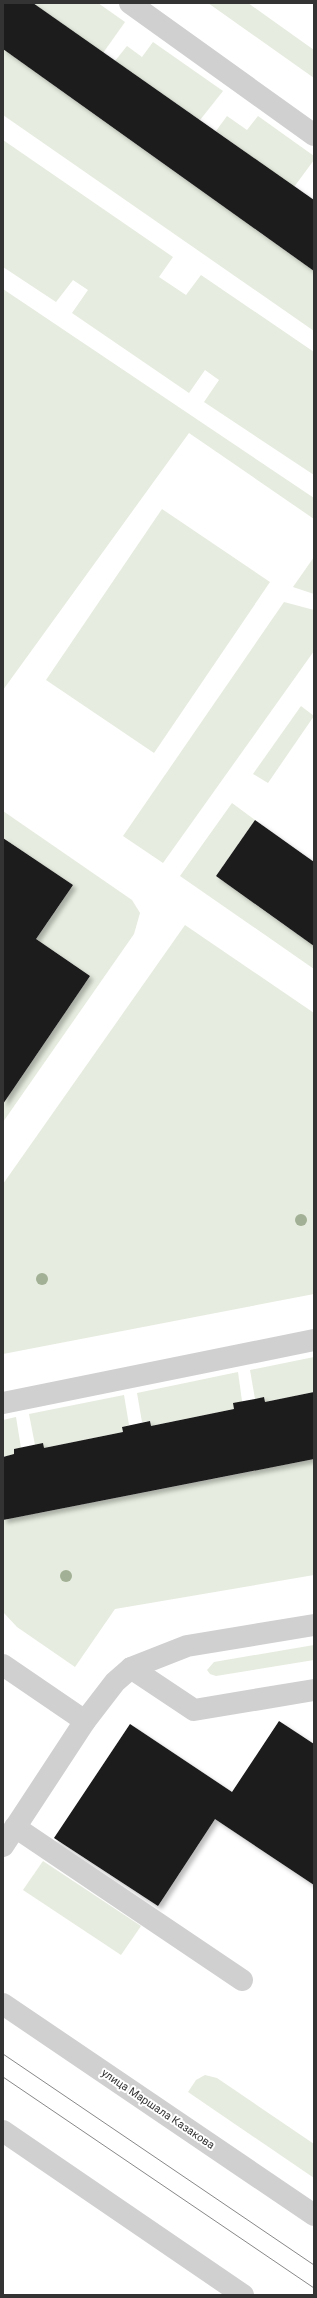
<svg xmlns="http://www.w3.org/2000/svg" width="317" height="2298" viewBox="0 0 317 2298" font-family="Roboto,sans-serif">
	<defs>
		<filter id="shadow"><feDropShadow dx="3.5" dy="3.5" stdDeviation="2" flood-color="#0004"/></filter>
	</defs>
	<rect width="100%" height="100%" fill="#fff"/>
	<g fill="#e6ecdf">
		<path d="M 33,3 L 98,3 L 125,22 L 103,53 Z"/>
		<path d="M 208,3 L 248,3 L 314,50 L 314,78 Z"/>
		<path d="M 153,42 L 223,91 L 200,120 L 115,61 L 127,46 L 142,57 Z"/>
		<path d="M 3,49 L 314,271 L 314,331 L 3,115 Z"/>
		<path d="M 227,116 L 247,130 L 258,116 L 314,156 L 314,160 L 294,187 L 216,131 Z"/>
		<path d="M 3,140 L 173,257 L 159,277 L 186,295 L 201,275 L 314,352 L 314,475 L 204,402 L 219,380 L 205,370 L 189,393 L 72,313 L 88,290 L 73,280 L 56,302 L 3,267 Z"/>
		<path d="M 3,289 L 314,498 L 314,519 L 189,433 L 3,690 Z"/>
		<path d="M 162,509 L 270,582 L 154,753 L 46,680 Z"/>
		<path d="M 314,557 L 314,594 L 293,587 Z"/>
		<path d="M 284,602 L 314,610 L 314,651 L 163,863 L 123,836 Z"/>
		<path d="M 301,706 L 314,716 L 268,783 L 253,774 Z"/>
		<path d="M 232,803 L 255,820 L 216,876 L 314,946 L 314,969 L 180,876 Z"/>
		<path d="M 3,811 L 132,900 L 140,913 L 134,934 L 3,1122 L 3,1104 L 90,976 L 36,939 L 73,885 L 3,838 Z"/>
		<path d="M 185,925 L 314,1013 L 314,1294 L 3,1354 L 3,1184 Z"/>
		<path d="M 314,1357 L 314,1392 L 265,1402 L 264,1397 L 255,1399 L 250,1370 Z"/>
		<path d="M 238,1372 L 242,1401 L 234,1409 L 151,1426 L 150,1421 L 142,1422 L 137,1393 Z"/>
		<path d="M 124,1395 L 129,1425 L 122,1427 L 123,1432 L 44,1448 L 43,1443 L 35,1445 L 29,1414 Z"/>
		<path d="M 16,1417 L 21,1448 L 14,1449 L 14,1454 L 3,1457 L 3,1420 Z"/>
		<path d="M 314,1459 L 314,1575 L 115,1609 L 75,1667 L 17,1627 L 3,1612 L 3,1520 Z"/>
		<path d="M 314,1645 L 314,1660 L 216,1676 L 210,1674 L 207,1670 L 214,1662 Z"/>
		<path d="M 43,1861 L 141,1926 L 121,1955 L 23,1890 Z"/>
		<path d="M 205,2075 L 217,2078 L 314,2144 L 314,2178 L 188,2092 L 196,2080 Z"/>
	</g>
	<g fill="#1a1a1a" filter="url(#shadow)">
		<path d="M 3,3 L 33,3 L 314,200 L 314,271 L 3,49 Z"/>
		<path d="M 255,820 L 314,862 L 314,946 L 216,876 Z"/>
		<path d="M 3,838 L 73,885 L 36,939 L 90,976 L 3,1104 Z"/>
		<path d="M 314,1392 L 314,1459 L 3,1520 L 3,1457 L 14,1454 L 14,1449 L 43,1443 L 44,1448 L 123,1432 L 122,1427 L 150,1421 L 151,1426 L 234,1409 L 233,1403 L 255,1399 L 264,1397 L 265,1402 Z"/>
		<path d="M 279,1721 L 314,1744 L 314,1885 L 215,1819 L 158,1906 L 54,1838 L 130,1724 L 232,1792 Z"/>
	</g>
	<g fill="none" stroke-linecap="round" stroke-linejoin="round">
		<g stroke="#d0d0d0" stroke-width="22">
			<path d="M 130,3 L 314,135"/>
			<path d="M 3,1403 L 314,1340"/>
			<path d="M 3,1665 L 85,1721"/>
			<path d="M 131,1668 L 194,1710 L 314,1690"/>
			<path d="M 15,1827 L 242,1980"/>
			<path d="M 3,1846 L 85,1721 L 115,1682 L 131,1668 L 187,1646 L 314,1625"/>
			<path d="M 3,2004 L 314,2215"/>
			<path d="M 3,2131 L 243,2295"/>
		</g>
		<g stroke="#888" stroke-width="1">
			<path d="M 3,2054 L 314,2265"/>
			<path d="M 3,2077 L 314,2288"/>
		</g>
	</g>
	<g fill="#a2b095">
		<circle cx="301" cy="1220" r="6"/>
		<circle cx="42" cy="1279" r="6"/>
		<circle cx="66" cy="1576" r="6"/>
	</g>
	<g text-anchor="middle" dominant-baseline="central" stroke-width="4" stroke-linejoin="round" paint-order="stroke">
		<g font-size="11" fill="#333" stroke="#fff">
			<text transform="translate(158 2109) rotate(34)">улица Маршала Казакова</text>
		</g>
	</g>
	<rect width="317" height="2298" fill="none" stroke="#333333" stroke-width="8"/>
</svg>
